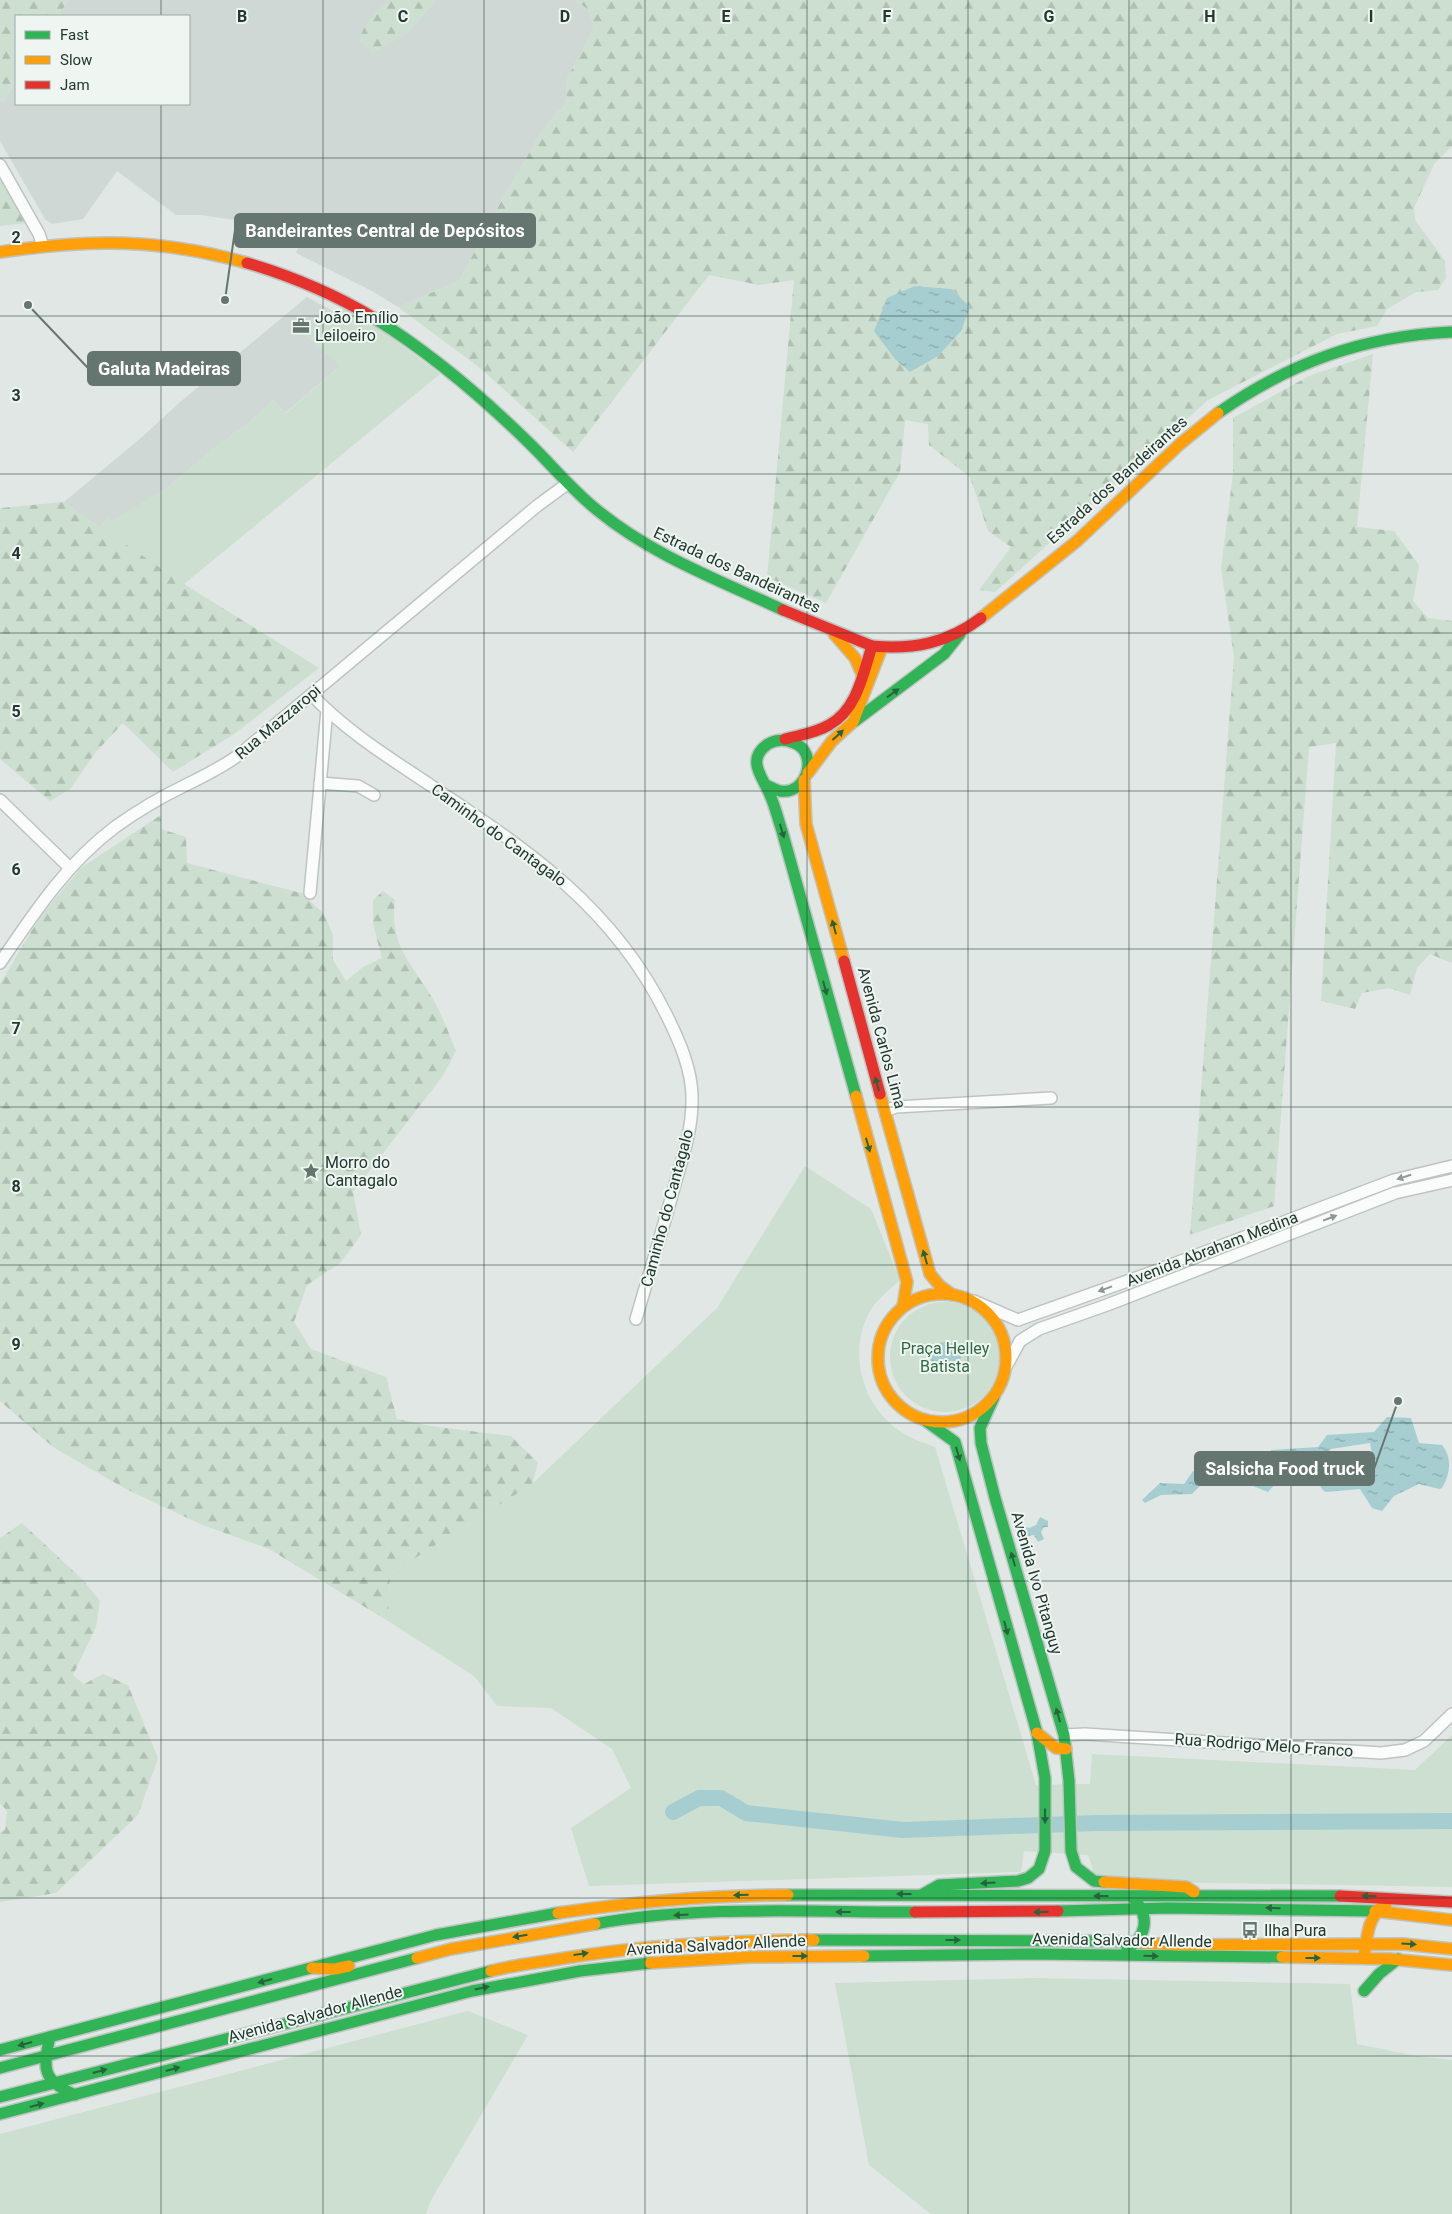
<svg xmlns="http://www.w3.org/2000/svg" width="1452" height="2214" viewBox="0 0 1452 2214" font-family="Roboto,sans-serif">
	<defs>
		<pattern id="forest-firs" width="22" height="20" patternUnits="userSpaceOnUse" patternTransform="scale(1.25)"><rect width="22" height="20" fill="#ccdfd0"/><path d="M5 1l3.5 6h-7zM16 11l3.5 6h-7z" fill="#afc0b3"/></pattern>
		<pattern id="water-ripples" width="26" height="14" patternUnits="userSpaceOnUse" patternTransform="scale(1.25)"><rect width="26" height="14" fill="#a6ced1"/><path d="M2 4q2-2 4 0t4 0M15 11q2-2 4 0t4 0" fill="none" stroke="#87a8aa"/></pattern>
	</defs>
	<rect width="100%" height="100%" fill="#e1e7e4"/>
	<g fill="#cfd8d4">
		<path d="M 69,0 L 575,0 L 589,10 L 594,27 L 567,79 L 566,104 L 559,109 L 541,133 L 505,194 L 459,281 L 398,307 L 374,292 L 296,253 L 304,236 L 268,225 L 201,215 L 176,215 L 117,171 L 83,219 L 52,224 L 45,219 L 0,141 L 0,102 L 5,100 L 16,81 L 16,104 L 189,104 L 189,16 L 58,16 Z"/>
		<path d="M 307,297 L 333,311 L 305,335 L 341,365 L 285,413 L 273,400 L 252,420 L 213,449 L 167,488 L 111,522 L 107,518 L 100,528 L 64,502 L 142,437 L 179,403 Z"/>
	</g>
	<g fill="#ccdfd0">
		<path d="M 344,309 L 376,326 L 440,374 L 184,584 L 100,528 L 107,518 L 111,521 L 167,488 L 213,449 L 252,420 L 273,399 L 286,413 L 340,366 L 305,335 L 333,311 Z"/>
		<path d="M 805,1166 L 871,1209 L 900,1280 C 889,1290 873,1302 867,1317 C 849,1356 863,1404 897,1429 C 908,1438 922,1442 935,1447 L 1036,1785 L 1090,1784 L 1092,1754 L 1415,1770 L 1452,1735 L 1452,1887 L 1104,1881 L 1094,1873 L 1088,1855 L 1024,1851 L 1021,1872 L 589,1886 L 571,1828 L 631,1788 L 612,1749 L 551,1708 L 497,1706 L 474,1676 L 388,1621 L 390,1574 L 532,1484 L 717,1308 Z"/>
		<circle cx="945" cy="1357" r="55"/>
		<path d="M 1036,1978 L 1350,1984 L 1357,2044 L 1416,2056 L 1452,2060 L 1452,2214 L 931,2214 L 869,2165 L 835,1983 Z"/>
		<path d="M 468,2011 L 528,2035 L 430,2202 L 426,2214 L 0,2214 L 0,2134 Z"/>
	</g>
	<g fill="url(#forest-firs)" fill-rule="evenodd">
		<path d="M 0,0 L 69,0 L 58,16 L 16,16 L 16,81 L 5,100 L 0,102 Z"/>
		<path d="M 391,0 L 437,0 L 408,33 L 373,53 L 359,41 C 364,23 375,11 391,0 Z"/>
		<path d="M 575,0 L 1452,0 L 1452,146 L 1434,164 L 1414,208 L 1415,220 L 1445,261 L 1446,278 L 1438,290 L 1416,292 L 1387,309 L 1377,326 L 1337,334 L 1208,400 L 995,592 L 979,590 L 1011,547 L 988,531 L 970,477 L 929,445 L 928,424 L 905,420 L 900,472 L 826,603 L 767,577 L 794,280 L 759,285 L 709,275 L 573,452 L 480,368 L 398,307 L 459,281 L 505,194 L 541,133 L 559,109 L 566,104 L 567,79 L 594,27 L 589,10 ZM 916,286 L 952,289 L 970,307 Z"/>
		<path d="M 0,173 L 26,223 L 0,226 Z"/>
		<path d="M 1373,354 L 1357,527 L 1394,531 L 1419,565 L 1413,601 L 1428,618 L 1452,621 L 1452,963 L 1430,954 L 1417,968 L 1410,995 L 1389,988 L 1362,993 L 1355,1009 L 1321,1001 L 1336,743 L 1309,747 L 1274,1206 L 1190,1235 L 1234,657 L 1221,568 L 1233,474 L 1233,418 L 1309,376 Z"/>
		<path d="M 64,502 L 184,584 L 319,668 L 234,734 L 173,772 L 123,723 L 95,753 L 70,789 L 50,801 L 0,759 L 0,508 Z"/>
		<path d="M 161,815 L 161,829 L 186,837 L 187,863 L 301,893 L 324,914 L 333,935 L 333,960 L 346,981 L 363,967 L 382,958 L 373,924 L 373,900 L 383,891 L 395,900 C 389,948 413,964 434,1001 C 443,1017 449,1034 456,1051 L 442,1077 L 353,1192 L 361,1235 L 340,1263 L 307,1285 L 294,1322 L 311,1349 L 386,1377 L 397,1419 L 430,1426 L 511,1436 L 538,1463 L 532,1484 L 390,1574 L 388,1621 L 269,1549 L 200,1524 L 124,1488 L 53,1447 L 0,1401 L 0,984 L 41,915 L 82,867 Z"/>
		<path d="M 22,1523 L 83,1580 L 100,1601 L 96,1627 L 73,1675 L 84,1684 L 103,1674 L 128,1685 L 158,1758 L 138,1815 L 56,1893 L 0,1902 L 0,1832 L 5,1830 L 7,1811 L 0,1803 L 0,1538 Z"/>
	</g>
	<g fill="url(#water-ripples)" fill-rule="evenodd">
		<path d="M 915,286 L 952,289 L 970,307 L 961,331 L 938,356 L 910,372 L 895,359 L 874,331 L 887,298 Z"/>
		<circle cx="946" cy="1357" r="15"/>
		<path d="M 1387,1417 L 1411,1418 L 1419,1443 L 1442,1445 C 1452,1457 1451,1473 1442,1488 L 1439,1489 L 1419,1484 L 1394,1496 L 1382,1511 L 1372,1508 L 1360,1489 L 1326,1492 C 1316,1487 1321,1475 1313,1469 L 1287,1466 L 1285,1473 L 1268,1492 L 1248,1484 L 1252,1477 L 1260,1477 L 1271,1468 L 1271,1450 L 1318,1447 L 1327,1435 L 1374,1432 ZM 1370,1443 L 1374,1463 L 1351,1474 L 1344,1474 L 1343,1470 L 1324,1469 L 1324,1457 L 1331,1449 Z"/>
		<path d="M 1193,1471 L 1233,1473 L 1233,1478 L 1203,1483 L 1192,1494 L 1161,1495 L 1145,1503 L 1142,1500 L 1160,1483 L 1184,1484 Z"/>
		<path d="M 1040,1517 L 1048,1521 L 1048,1527 L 1044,1527 L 1041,1532 L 1044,1539 L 1038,1542 L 1034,1535 L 1027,1536 L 1024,1529 L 1026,1527 L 1029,1528 L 1036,1525 Z"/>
	</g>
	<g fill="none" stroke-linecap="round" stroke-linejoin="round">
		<path stroke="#a6ced1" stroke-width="16" d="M 673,1812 L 699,1798 L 721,1798 L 746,1813 L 903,1830 L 1096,1823 L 1452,1821"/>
		<g stroke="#bec4c1" stroke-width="14">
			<g id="street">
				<path d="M 0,165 L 39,234 L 43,246"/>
				<path d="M 312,695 C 347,732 390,758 433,787 C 529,851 613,907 666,1014 C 679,1040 693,1071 692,1101 C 692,1130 683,1156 675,1184 C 663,1229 649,1274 636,1319"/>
				<path d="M 320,783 L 358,786 L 374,795"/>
				<path d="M 0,800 L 69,867"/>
				<path d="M 310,893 L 327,710"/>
				<path d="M 0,963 C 34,913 66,864 115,827 C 136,812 161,797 184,786 C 204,776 223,767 240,754 L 537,506 L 567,484"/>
				<path d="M 885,1111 L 896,1107 L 1051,1098"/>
				<path d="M 974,1301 L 1018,1320 L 1147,1274 L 1394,1180 L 1452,1166"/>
				<path d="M 1007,1365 L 1020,1341 L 1039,1329 L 1107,1305 L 1395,1193 L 1452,1180"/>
				<path d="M 1064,1735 L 1085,1734 L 1381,1753 L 1405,1750 L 1424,1741 L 1452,1714"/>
			</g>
		</g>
		<g stroke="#bec4c1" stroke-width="14">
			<g id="fast">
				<path d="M 374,318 C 429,352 481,396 527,441 C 551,464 571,489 597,510 C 653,556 719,580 783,610"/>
				<path d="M 1218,413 C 1291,362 1364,336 1452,332"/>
				<path d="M 855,721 L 944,654 L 960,634"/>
				<path d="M 766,785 C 770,787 776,790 780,791 C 808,795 819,752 794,743 C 785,739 777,739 768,744 C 745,760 763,777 770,795 C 775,806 778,819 782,831 L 856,1096"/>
				<path d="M 994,1397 L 980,1428 L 981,1443 L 995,1498 L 1064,1735 L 1069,1781 L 1071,1851 L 1076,1867 L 1094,1881 L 1104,1882"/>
				<path d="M 923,1894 L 939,1885 L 1018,1881 L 1028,1878 L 1039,1869 L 1045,1851 L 1045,1778 L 1037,1733 L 955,1442 L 926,1421"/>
				<path d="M 788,1895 L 1340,1896"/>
				<path d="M 1058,1911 L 1168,1908 L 1375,1911"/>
				<path d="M 595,1924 C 698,1905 811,1912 915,1912"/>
				<path d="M 814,1940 L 1104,1941 L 1143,1943"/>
				<path d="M 1127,1949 C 1147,1936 1150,1917 1134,1899"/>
				<path d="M 864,1956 L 1032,1954 L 1282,1957"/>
				<path d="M 1364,1991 L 1379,1974 L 1398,1959"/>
				<path d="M 50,2037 C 42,2069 43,2081 75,2095"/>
				<path d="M 0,2050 L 436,1935 L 558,1913"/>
				<path d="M 0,2068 L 417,1958"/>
				<path d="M 0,2097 L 491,1971"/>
				<path d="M 0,2114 L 472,1991 L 580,1971 L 650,1963"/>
			</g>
		</g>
		<g stroke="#bec4c1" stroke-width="14">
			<g id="slow">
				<path d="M 0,252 C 91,239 158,238 247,263"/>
				<path d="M 981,618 L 1077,541 L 1180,444 L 1218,413"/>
				<path d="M 834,634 L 855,658 L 862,674"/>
				<path d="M 808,773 L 832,741 L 853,722 L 882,647"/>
				<path d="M 804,780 L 806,824 L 844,961"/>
				<path d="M 880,1094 L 930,1274 L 940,1286 L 953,1295"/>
				<path d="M 856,1096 L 907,1282 L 903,1306"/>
				<circle cx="942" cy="1358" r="64"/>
				<path d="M 1037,1733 L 1056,1748 L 1066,1749"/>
				<path d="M 1104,1882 L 1186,1887 L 1194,1892"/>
				<path d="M 1375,1911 L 1452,1920"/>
				<path d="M 558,1913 C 634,1902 711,1895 788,1895"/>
				<path d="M 1143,1943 L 1178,1945 L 1403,1944 L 1452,1949"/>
				<path d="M 1282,1957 L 1390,1959 L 1452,1965"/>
				<path d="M 417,1958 L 451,1949 L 595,1924"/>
				<path d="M 1364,1958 C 1367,1937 1367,1916 1386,1904"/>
				<path d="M 650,1963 L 752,1957 L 864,1956"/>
				<path d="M 312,1968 L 335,1969 L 349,1966"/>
				<path d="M 491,1971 C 513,1965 536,1963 559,1959 C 644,1945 728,1940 814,1940"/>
			</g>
		</g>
		<g stroke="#bec4c1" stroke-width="14">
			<g id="jam">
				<path d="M 247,263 C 291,276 334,294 374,318"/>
				<path d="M 783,610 L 872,646 C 913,650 948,643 981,618"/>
				<path d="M 785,739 C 800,735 816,733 829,725 C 857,710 863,674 872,646"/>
				<path d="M 844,961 L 880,1094"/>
				<path d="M 1340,1896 L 1452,1902"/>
				<path d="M 915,1912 L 1058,1911"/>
			</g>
		</g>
		<use href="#street" stroke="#fafbfb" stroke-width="11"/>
		<use href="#fast" stroke="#30b455" stroke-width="11"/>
		<use href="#slow" stroke="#ff9f0a" stroke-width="11"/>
		<use href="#jam" stroke="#e5322d" stroke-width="11"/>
	</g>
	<defs><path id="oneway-solid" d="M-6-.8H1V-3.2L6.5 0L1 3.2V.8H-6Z" transform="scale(1.25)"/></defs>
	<g fill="#27633d">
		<use href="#oneway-solid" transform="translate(893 693) rotate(-36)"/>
		<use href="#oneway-solid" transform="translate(838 735) rotate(-42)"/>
		<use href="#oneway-solid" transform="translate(782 831) rotate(73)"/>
		<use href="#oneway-solid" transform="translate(834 927) rotate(-105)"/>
		<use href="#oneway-solid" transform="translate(825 988) rotate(75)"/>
		<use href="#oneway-solid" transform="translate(877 1084) rotate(-105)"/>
		<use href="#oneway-solid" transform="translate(868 1145) rotate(74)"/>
		<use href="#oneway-solid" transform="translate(925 1257) rotate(-106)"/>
		<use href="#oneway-solid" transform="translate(958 1454) rotate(74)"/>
		<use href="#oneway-solid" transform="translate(1013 1559) rotate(-106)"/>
		<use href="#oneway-solid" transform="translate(1006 1628) rotate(75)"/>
		<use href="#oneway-solid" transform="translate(1058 1715) rotate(-106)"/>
		<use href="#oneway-solid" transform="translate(1045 1816) rotate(90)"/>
		<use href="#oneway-solid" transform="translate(988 1883) rotate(177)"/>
		<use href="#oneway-solid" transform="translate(904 1894) rotate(-180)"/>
		<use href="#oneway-solid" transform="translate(741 1895) rotate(179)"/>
		<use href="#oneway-solid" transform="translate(1101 1896) rotate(-180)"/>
		<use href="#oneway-solid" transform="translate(1369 1896) rotate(-179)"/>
		<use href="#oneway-solid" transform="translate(1273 1908) rotate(-179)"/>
		<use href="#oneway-solid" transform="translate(843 1912) rotate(180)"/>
		<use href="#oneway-solid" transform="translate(1041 1912) rotate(178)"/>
		<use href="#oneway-solid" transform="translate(681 1915) rotate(177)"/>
		<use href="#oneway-solid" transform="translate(520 1936) rotate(171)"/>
		<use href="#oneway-solid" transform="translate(953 1940)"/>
		<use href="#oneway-solid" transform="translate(1409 1944) rotate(3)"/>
		<use href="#oneway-solid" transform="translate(581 1954) rotate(-8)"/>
		<use href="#oneway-solid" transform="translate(800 1956)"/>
		<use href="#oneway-solid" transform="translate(1151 1956) rotate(1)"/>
		<use href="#oneway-solid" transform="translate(1313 1958)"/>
		<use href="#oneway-solid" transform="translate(265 1981) rotate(165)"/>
		<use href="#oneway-solid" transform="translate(482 1988) rotate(-12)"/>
		<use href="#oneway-solid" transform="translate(25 2044) rotate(165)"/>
		<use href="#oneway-solid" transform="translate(173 2069) rotate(-15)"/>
		<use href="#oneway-solid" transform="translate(100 2071) rotate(-15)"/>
		<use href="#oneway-solid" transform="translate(37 2105) rotate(-15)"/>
	</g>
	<g fill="#8e9996">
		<use href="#oneway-solid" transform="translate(1404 1177) rotate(163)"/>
		<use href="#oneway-solid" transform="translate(1330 1218) rotate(-21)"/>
		<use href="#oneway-solid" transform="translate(1105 1289) rotate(160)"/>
	</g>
	<path fill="none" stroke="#223730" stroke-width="1" stroke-opacity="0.55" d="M 161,0 L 161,16M 323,0 L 323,2214M 484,0 L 484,2214M 645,0 L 645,2214M 807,0 L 807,2214M 968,0 L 968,2214M 1129,0 L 1129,2214M 1291,0 L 1291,2214M 161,104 L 161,2214M 0,158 L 1452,158M 0,316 L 1452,316M 0,474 L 1452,474M 0,633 L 1452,633M 0,791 L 1452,791M 0,949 L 1452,949M 0,1107 L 1452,1107M 0,1265 L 1452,1265M 0,1423 L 1452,1423M 0,1581 L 1452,1581M 0,1740 L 1452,1740M 0,1898 L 1452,1898M 0,2056 L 1452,2056"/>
	<defs>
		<g id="office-bare" transform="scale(1.35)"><path d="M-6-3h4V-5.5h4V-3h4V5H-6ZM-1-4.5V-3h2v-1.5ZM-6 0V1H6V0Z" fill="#65756f" stroke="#eff6f2" stroke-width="2.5" paint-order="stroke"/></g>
		<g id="sight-bare" transform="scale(1.35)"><path d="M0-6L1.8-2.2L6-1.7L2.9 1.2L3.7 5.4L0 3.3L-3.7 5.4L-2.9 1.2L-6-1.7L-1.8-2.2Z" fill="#65756f" stroke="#eff6f2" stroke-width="2.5" paint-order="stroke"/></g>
		<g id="bus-bare" transform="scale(1.35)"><path d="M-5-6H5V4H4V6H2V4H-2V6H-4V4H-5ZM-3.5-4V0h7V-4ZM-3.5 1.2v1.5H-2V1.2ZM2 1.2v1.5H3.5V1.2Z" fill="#65756f" stroke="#eff6f2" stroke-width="2.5" paint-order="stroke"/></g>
	</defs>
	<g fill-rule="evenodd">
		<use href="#office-bare" x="301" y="326"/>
		<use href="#sight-bare" x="311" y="1171"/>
		<use href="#bus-bare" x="1250" y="1930"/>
	</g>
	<g text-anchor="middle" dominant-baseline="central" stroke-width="4" stroke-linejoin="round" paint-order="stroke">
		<g font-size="16" fill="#223730" stroke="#eff6f2" text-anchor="start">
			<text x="315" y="317">João Emílio<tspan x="315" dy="18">Leiloeiro</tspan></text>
			<text x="325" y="1162">Morro do<tspan x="325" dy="18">Cantagalo</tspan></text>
			<text x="1264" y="1930">Ilha Pura</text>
		</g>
		<g font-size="16" fill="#223730" stroke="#eff6f2">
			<text transform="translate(1117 480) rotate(-42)">Estrada dos Bandeirantes</text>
			<text transform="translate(737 570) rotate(25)">Estrada dos Bandeirantes</text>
			<text transform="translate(278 722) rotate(-40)">Rua Mazzaropi</text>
			<text transform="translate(499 835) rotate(36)">Caminho do Cantagalo</text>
			<text transform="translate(882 1038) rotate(75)">Avenida Carlos Lima</text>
			<text transform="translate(667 1208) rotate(-75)">Caminho do Cantagalo</text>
			<text transform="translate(1212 1249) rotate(-21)">Avenida Abraham Medina</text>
			<text transform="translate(1037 1583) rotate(74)">Avenida Ivo Pitanguy</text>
			<text transform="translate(1264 1745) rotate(4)">Rua Rodrigo Melo Franco</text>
			<text transform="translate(1122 1940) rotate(1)">Avenida Salvador Allende</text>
			<text transform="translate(716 1945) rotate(-3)">Avenida Salvador Allende</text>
			<text transform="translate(315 2014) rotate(-15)">Avenida Salvador Allende</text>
		</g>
		<g font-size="16" fill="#306943" stroke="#eff6f2">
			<text x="945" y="1348">Praça Helley<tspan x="945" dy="18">Batista</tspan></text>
		</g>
	</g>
	<g font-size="16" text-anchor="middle" font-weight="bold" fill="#223730" stroke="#eff6f2" stroke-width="4" stroke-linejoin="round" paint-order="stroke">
		<text x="242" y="22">B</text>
		<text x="403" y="22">C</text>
		<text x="565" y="22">D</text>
		<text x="726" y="22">E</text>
		<text x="887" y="22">F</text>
		<text x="1049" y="22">G</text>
		<text x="1210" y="22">H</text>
		<text x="1371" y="22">I</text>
		<text x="16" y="243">2</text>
		<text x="16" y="401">3</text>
		<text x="16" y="559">4</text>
		<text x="16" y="717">5</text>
		<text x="16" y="875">6</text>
		<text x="16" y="1034">7</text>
		<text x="16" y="1192">8</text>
		<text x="16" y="1350">9</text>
	</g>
	<path fill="none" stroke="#65756f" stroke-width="2" d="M225 300L235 230M28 305L88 368M1398 1401L1374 1469"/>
	<g fill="#65756f" stroke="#eff6f2" stroke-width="2">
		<circle cx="225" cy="300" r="5"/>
		<circle cx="28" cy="305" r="5"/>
		<circle cx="1398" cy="1401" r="5"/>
	</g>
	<g fill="#65756f" stroke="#65756f" stroke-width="2">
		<rect x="235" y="214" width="300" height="33" rx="5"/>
		<rect x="88" y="352" width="152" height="33" rx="5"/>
		<rect x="1195" y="1452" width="179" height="33" rx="5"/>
	</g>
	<g font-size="18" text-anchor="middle" font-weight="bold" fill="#fff">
		<text x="385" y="237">Bandeirantes Central de Depósitos</text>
		<text x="164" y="375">Galuta Madeiras</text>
		<text x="1285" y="1475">Salsicha Food truck</text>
	</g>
	<rect x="15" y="15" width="175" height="90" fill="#eff6f2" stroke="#9daaa4"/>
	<rect x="25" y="31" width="25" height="8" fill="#30b455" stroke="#9daaa4"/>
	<text x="60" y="40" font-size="15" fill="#223730">Fast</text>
	<rect x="25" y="56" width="25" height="8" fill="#ff9f0a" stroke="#9daaa4"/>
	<text x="60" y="65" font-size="15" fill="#223730">Slow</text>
	<rect x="25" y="81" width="25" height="8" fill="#e5322d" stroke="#9daaa4"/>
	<text x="60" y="90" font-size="15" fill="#223730">Jam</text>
</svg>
